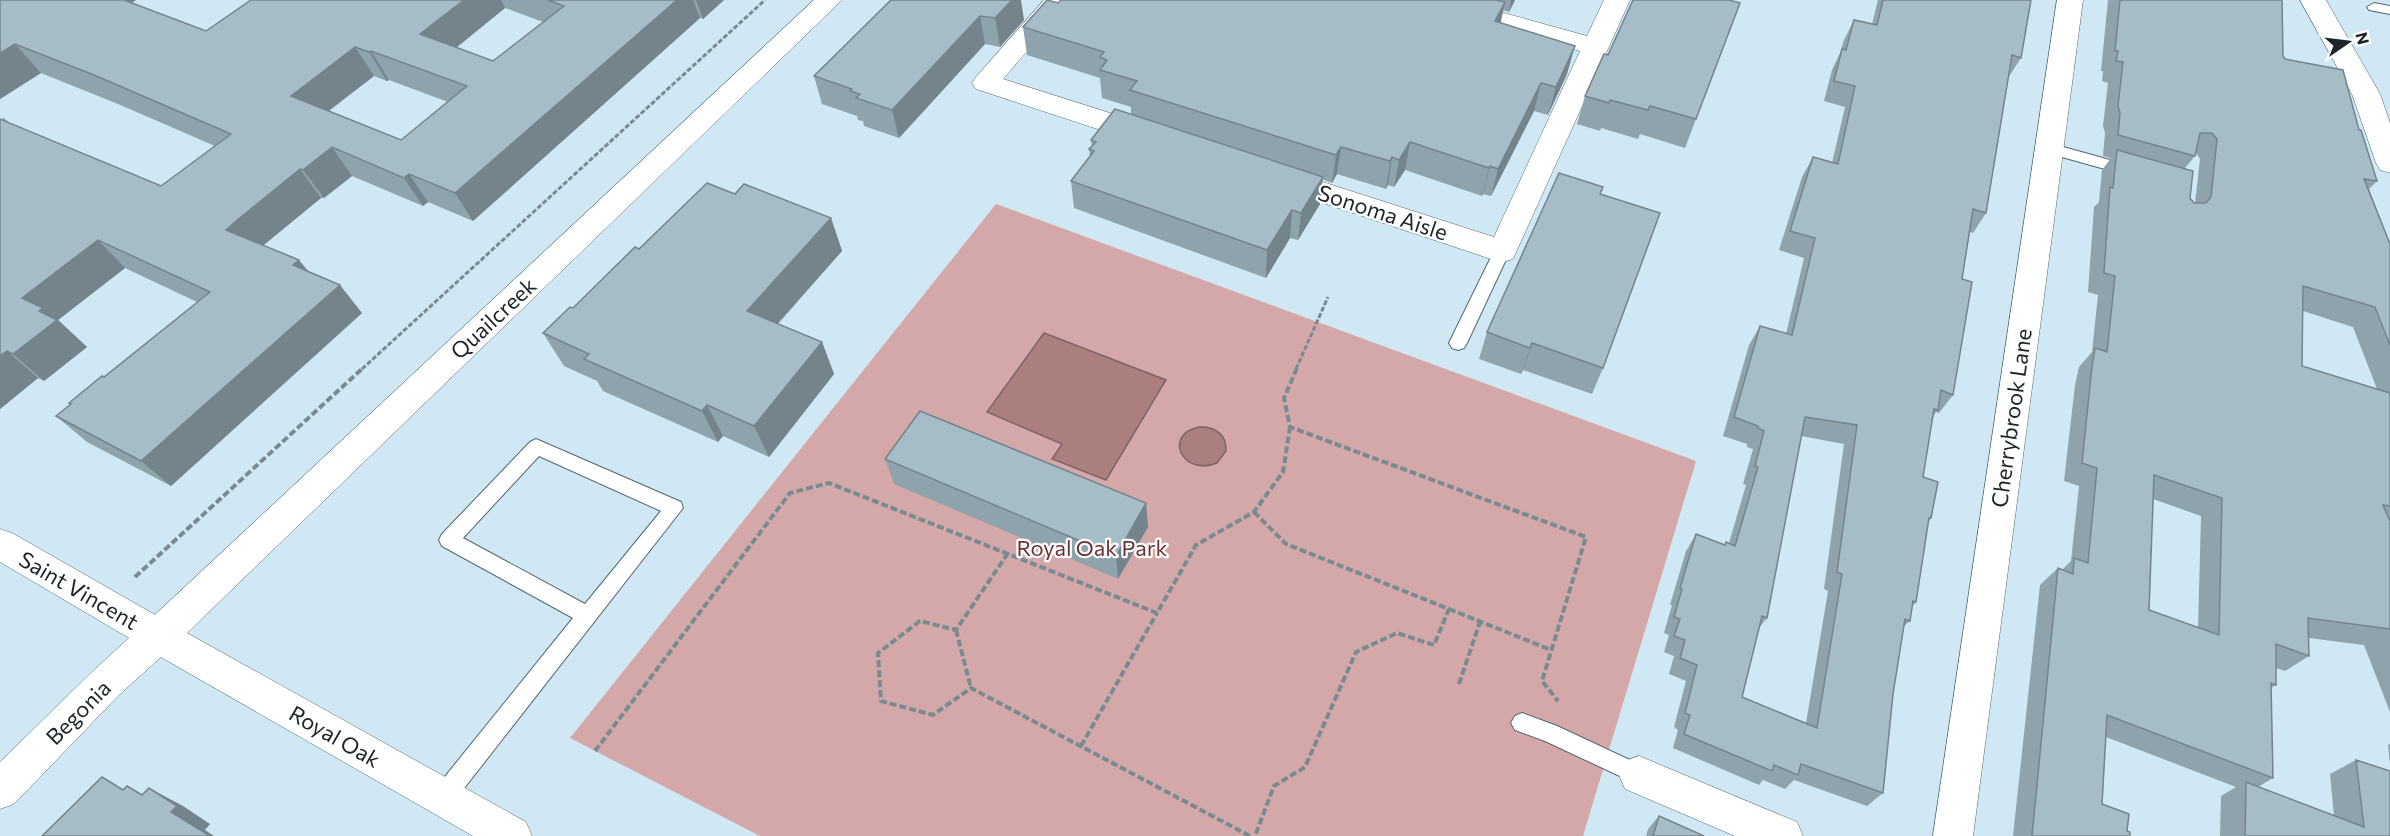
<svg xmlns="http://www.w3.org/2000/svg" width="2390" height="836" viewBox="0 0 2390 836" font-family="Commissioner,sans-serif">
	<rect width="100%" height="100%" fill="#d0e8f3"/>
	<path fill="#d4a8a8" d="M 996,204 L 1696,461 L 1583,836 L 760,836 L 570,738 Z"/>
	<g fill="#aa7f7e" stroke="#7f6465" stroke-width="1.5">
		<path d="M 1044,333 L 1166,380 L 1106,480 L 1052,459 L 1062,444 L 987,412 Z"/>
		<path d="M 1199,427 C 1215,426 1227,435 1226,451 L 1217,463 C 1183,477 1162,435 1199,427 Z"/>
	</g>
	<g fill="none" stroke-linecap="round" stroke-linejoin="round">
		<g stroke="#516770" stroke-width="2">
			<g id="service">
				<path d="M 2374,3 L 2390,6 L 2390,14 L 2369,10 L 2367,7 Z"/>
				<path d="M 2049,143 L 2135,167 L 2138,171 L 2135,175 L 2130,176 L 2044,152 L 2041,148 L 2044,144 Z"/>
				<path d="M 1502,245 L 1508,247 L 1510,251 L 1467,343 L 1464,348 L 1458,350 L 1452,348 L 1449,343 L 1494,251 L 1496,247 Z"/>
				<path d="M 536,439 L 681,502 L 683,508 L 451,805 L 443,808 L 435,805 L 432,797 L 435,789 L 573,618 L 442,546 L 439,540 L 442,534 L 530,442 ZM 539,456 L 661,511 L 585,604 L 463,538 Z"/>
				<path d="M 1522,713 L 1557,726 L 1647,768 L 1650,775 L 1647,782 L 1639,785 L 1545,741 L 1515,730 L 1511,723 L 1515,716 Z"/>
			</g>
		</g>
		<g stroke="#516770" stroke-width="1">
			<g id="minor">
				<path d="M 1044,0 L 1071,0 L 1003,79 L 1157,128 L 1161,135 L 1157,142 L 1147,144 L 1137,142 L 976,89 L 972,83 L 976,77 Z"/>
				<path d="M 1415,0 L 1457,0 L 1587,36 L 1604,0 L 1630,0 L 1513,259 L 1502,262 L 1491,259 L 1269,185 L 1265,178 L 1269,171 L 1279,168 L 1494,237 L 1580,51 L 1419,6 Z"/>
				<path d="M 2057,0 L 2083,0 L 1973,836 L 1933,836 Z"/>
				<path d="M 2300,0 L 2326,0 L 2380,94 L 2390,123 L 2390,173 L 2380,170 L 2376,163 L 2352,94 Z"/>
				<path d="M 0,529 L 12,533 L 171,624 L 177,636 L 171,648 L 119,695 L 14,804 L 0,809 L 0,762 L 93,671 L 129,638 L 0,562 Z"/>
				<path d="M 1639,756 L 1797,822 L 1803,836 L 1735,836 L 1625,789 L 1619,775 L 1625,761 Z"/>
			</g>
		</g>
		<g stroke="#516770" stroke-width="1">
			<path id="tertiary" d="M 814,0 L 842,0 L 187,633 L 526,822 L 532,836 L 473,836 L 145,648 L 139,636 L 145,624 Z"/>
		</g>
		<g stroke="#798a92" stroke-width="3" stroke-dasharray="5 2" stroke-linecap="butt">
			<path d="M 362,369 L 765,0"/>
			<path d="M 1296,369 L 1328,297"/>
		</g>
		<g stroke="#798a92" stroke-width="4" stroke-dasharray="7 3" stroke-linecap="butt">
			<path d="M 1297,368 L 1284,398 L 1290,427 L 1586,537 L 1542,681 L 1558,701"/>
			<path d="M 1254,512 L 1286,544 L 1449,609 L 1434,645 L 1397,633 L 1356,652 L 1305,767 L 1274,786 L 1255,836"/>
			<path d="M 1008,553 L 956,630 L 920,621 L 878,653 L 881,701 L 933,715 L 971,688 L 1250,836"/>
			<path d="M 135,577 L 363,368"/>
			<path d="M 1449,609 L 1551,650"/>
			<path d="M 956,630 L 971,688"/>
			<path d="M 1459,684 L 1480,622"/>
			<path d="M 1081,746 L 1157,613"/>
			<path d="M 595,751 L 790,493 L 829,483 L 1157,613 L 1196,545 L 1254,512 L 1283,472 L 1290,427"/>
		</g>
		<use href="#service" fill="#fff" fill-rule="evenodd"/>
		<use href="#minor" fill="#fff" fill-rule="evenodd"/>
		<use href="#tertiary" fill="#fff" fill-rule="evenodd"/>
	</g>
	<g fill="#8fa3ac" fill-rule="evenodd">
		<path d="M 0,0 L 136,0 L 132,3 L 206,31 L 251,0 L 724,0 L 703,19 L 700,18 L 473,221 L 428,202 L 423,206 L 352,176 L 324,198 L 321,198 L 263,245 L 308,272 L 362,313 L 171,486 L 87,442 L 56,416 L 71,404 L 69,403 L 104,377 L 197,302 L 125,268 L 58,320 L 87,347 L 44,381 L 38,378 L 0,409 L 3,117 L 9,123 L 161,186 L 215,146 L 118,104 L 41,73 L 0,99 ZM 505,8 L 543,22 L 493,61 L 456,48 ZM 374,76 L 387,81 L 389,80 L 448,102 L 401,140 L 329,111 Z"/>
		<path d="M 891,0 L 1024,20 L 1000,47 L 985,44 L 899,138 L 864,126 L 863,121 L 858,120 L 857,116 L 822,104 L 814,76 Z"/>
		<path d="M 1061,0 L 1515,0 L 1509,12 L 1503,10 L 1500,23 L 1567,74 L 1548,115 L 1534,111 L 1491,196 L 1483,194 L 1482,196 L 1405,170 L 1394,187 L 1388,185 L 1386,189 L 1337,174 L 1332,183 L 1322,179 L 1320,204 L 1298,240 L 1290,238 L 1266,278 L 1074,208 L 1071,181 L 1090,156 L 1089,149 L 1092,147 L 1091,140 L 1131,115 L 1131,107 L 1102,98 L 1100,78 L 1027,55 L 1023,27 L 1058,3 Z"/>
		<path d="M 1878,0 L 2031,0 L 2021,58 L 2008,78 L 1986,213 L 1973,233 L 1970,232 L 1962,279 L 1953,395 L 1939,413 L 1936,412 L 1933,417 L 1923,477 L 1931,518 L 1928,522 L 1916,602 L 1912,607 L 1910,621 L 1903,627 L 1893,694 L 1883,793 L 1867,806 L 1794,780 L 1785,789 L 1763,780 L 1759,785 L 1673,748 L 1678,730 L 1674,727 L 1686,681 L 1669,674 L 1674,656 L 1664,652 L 1669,635 L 1664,633 L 1672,605 L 1670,605 L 1686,551 L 1696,534 L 1725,545 L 1726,542 L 1729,543 L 1746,485 L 1743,484 L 1753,449 L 1747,447 L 1747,444 L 1723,436 L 1749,345 L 1760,326 L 1786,334 L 1804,258 L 1779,250 L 1802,177 L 1813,157 L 1832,163 L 1845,107 L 1824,101 L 1832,70 L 1840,53 L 1844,40 L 1854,20 L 1872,24 ZM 1801,436 L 1844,444 L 1824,589 L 1828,591 L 1806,723 L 1742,697 L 1759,628 L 1767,618 Z"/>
		<path d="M 2108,0 L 2282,0 L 2283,56 L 2285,59 L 2359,130 L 2377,181 L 2369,189 L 2390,244 L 2390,712 L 2364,645 L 2309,638 L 2309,656 L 2285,671 L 2276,668 L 2276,685 L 2271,688 L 2273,778 L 2258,787 L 2334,816 L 2330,774 L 2356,760 L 2390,836 L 2220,836 L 2221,796 L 2236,787 L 2106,737 L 2102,804 L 2127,831 L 2130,836 L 2013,836 L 2040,585 L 2058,568 L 2062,570 L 2071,561 L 2079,486 L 2064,481 L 2075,385 L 2079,367 L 2092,352 L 2098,295 L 2088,292 L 2094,207 L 2099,202 L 2102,170 L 2111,158 L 2103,156 L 2105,133 L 2103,126 L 2108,83 L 2102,81 L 2103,71 L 2101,71 ZM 2196,153 L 2200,159 L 2195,203 L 2194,203 L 2190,198 L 2185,168 L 2195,156 ZM 2303,311 L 2353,327 L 2377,389 L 2302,366 ZM 2153,499 L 2201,516 L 2198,628 L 2149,610 Z"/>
		<path d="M 1604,54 L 1696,119 L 1685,148 L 1640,134 L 1638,139 L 1601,128 L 1600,131 L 1577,124 L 1585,96 Z"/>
		<path d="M 735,194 L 831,218 L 842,251 L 778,324 L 822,342 L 834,374 L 769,457 L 723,436 L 718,442 L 603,391 L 597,381 L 564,366 L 543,333 L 573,308 L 639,249 Z"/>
		<path d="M 1601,194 L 1603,368 L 1592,394 L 1523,370 L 1521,374 L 1479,359 L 1487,332 Z"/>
		<path d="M 885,459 L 1146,503 L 1148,527 L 1118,579 L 894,484 Z"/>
		<path d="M 2390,744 L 2390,764 L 2388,745 Z"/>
		<path d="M 1659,816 L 1704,836 L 1646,836 L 1648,829 Z"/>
	</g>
	<g fill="#74848c">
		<path d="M 99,0 L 136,0 L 112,16 Z"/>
		<path d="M 464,0 L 501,0 L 505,8 L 437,63 L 420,34 Z"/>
		<path d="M 677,0 L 693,0 L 700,18 L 473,221 L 455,193 Z"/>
		<path d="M 696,0 L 724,0 L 703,19 Z"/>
		<path d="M 1012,0 L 1021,0 L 1024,20 L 1000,47 L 995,18 Z"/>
		<path d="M 1511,0 L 1515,0 L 1509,12 Z"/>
		<path d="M 1505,2 L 1499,31 L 1495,21 Z"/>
		<path d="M 980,16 L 985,44 L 899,138 L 892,110 Z"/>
		<path d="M 15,44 L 41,73 L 0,99 L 0,53 Z"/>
		<path d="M 1575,46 L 1567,74 L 1548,115 L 1556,87 Z"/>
		<path d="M 355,47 L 374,76 L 311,124 L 291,96 Z"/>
		<path d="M 371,51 L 389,80 L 387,81 L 369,52 Z"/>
		<path d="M 1541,83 L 1534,111 L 1491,196 L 1498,169 Z"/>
		<path d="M 1410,142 L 1405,170 L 1394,187 L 1399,160 Z"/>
		<path d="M 332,147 L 352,176 L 324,198 L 303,170 Z"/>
		<path d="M 1341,147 L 1337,174 L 1332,183 L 1336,155 Z"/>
		<path d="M 1392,157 L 1388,185 L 1386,189 L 1390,161 Z"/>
		<path d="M 1490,166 L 1483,194 L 1482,196 L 1489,168 Z"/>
		<path d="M 300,169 L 321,198 L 259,249 L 226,230 L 236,221 Z"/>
		<path d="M 409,174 L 428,202 L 423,206 L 404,178 Z"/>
		<path d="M 1323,177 L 1320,204 L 1298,240 L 1301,213 Z"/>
		<path d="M 1292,210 L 1290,238 L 1266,278 L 1267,250 Z"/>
		<path d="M 831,218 L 842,251 L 760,343 L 747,311 Z"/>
		<path d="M 98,240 L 125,268 L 58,320 L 87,347 L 44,381 L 13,354 L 22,298 Z"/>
		<path d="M 299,260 L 322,288 L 293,265 Z"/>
		<path d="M 340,285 L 362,313 L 171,486 L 141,461 Z"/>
		<path d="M 822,342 L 834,374 L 769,457 L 754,426 Z"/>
		<path d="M 1532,343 L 1523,370 L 1521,374 L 1530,348 Z"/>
		<path d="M 7,351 L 38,378 L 0,409 L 0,356 Z"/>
		<path d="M 707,405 L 723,436 L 718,442 L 702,411 Z"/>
		<path d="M 1146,503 L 1148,527 L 1118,579 L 1116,556 Z"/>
		<path d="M 127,786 L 161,805 L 149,788 L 183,806 L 210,824 L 205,830 L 214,836 L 210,836 Z"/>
	</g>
	<g fill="#a6bdc8" stroke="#74848c" stroke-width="1.5" fill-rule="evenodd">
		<path d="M 0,0 L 124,0 L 206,31 L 251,0 L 464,0 L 420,34 L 493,61 L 564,6 L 548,0 L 677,0 L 455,193 L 409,174 L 404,178 L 332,147 L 303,170 L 300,169 L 236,221 L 226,230 L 299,260 L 293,265 L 340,285 L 141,461 L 56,416 L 71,404 L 69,403 L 102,376 L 104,377 L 210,292 L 98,240 L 22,298 L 43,308 L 39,311 L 57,320 L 13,354 L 7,351 L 0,356 L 0,119 L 161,186 L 231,134 L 94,75 L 15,44 L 0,53 ZM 355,47 L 369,52 L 371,51 L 467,86 L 401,140 L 291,96 Z"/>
		<path d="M 891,0 L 1012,0 L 995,18 L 980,16 L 892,110 L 856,98 L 860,94 L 850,91 L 852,89 L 814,76 Z"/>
		<path d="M 1047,0 L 1058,3 L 1061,0 L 1496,0 L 1505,2 L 1495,21 L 1575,46 L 1556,87 L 1541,83 L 1498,169 L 1490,166 L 1489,168 L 1410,142 L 1399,160 L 1392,157 L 1390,161 L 1341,147 L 1336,155 L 1130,90 L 1137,81 L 1100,70 L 1107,60 L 1100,57 L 1104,52 L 1023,27 Z"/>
		<path d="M 1633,0 L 1729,0 L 1740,3 L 1696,119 L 1650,106 L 1648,110 L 1610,100 L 1609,103 L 1585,96 L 1604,54 L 1608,55 Z"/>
		<path d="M 1883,0 L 2031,0 L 2021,58 L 2012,55 L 1986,213 L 1973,209 L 1962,279 L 1972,282 L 1953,395 L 1941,390 L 1938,410 L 1934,409 L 1923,477 L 1938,482 L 1931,518 L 1929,518 L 1916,602 L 1913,601 L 1910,621 L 1905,619 L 1893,694 L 1883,793 L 1801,764 L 1798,775 L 1774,765 L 1772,771 L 1684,734 L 1690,715 L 1685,713 L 1697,665 L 1680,658 L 1685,640 L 1674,636 L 1680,619 L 1674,617 L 1682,589 L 1680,588 L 1696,534 L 1725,545 L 1726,542 L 1735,546 L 1758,467 L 1755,466 L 1764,431 L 1758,428 L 1758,426 L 1734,417 L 1760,326 L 1792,335 L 1815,238 L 1790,231 L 1813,157 L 1838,164 L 1855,86 L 1834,81 L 1842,49 L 1846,50 L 1854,20 L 1877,25 ZM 1805,417 L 1857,425 L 1837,572 L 1842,574 L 1817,728 L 1742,697 L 1762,616 L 1767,618 Z"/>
		<path d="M 2120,0 L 2282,0 L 2283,56 L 2285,59 L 2343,70 L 2359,130 L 2361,130 L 2377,181 L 2364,179 L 2390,244 L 2390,345 L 2375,307 L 2303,286 L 2302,366 L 2390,393 L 2390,506 L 2383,505 L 2390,521 L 2390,630 L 2390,629 L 2308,618 L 2309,656 L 2276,644 L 2276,685 L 2271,683 L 2273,778 L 2107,715 L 2102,804 L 2129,814 L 2127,831 L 2130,832 L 2130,836 L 2032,836 L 2058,568 L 2073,574 L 2074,558 L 2088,563 L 2097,468 L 2082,463 L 2092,366 L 2095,348 L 2107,352 L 2115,276 L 2104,273 L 2110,187 L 2113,188 L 2117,150 L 2193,171 L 2190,198 L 2194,203 L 2206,203 L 2211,197 L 2217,139 L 2212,133 L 2200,133 L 2195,156 L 2118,135 L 2120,113 L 2118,106 L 2123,62 L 2116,61 L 2118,51 L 2115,51 ZM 2154,475 L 2222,498 L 2219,635 L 2149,610 Z"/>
		<path d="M 1115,109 L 1323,177 L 1301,213 L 1292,210 L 1267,250 L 1071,181 L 1094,151 L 1089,149 L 1096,142 L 1091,140 Z"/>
		<path d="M 1559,173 L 1603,187 L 1600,194 L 1660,213 L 1603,368 L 1532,343 L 1530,348 L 1487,332 Z"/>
		<path d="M 707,183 L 735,194 L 744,184 L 831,218 L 747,311 L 822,342 L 754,426 L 707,405 L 702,411 L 584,359 L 589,354 L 543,333 L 570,307 L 573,308 L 635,247 L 639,249 Z"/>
		<path d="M 920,411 L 1146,503 L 1116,556 L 885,459 Z"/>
		<path d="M 2356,760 L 2390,771 L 2390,836 L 2245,836 L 2246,782 L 2364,827 Z"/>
		<path d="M 102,777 L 123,790 L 127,786 L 142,795 L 149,788 L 177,806 L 171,812 L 210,836 L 42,836 Z"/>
		<path d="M 1659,816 L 1704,836 L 1653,836 Z"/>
	</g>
	<g text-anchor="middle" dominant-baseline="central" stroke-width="4.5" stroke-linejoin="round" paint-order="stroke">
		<g font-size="22" fill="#1c252a" stroke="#fff">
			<text transform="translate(1383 212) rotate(18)">Sonoma Aisle</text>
			<text transform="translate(493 318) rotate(-43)">Quailcreek</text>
			<text transform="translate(2011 418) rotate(-82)">Cherrybrook Lane</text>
			<text transform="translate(79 590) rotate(30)">Saint Vincent</text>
			<text transform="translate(78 712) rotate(-45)">Begonia</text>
			<text transform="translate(335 736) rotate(30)">Royal Oak</text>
		</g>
		<g font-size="22" fill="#6d3235" stroke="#fff">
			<text x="1092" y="547">Royal Oak Park</text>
		</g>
	</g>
	<g transform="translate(2348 42) rotate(76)" stroke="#ffffff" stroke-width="4.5" paint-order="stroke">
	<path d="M0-4.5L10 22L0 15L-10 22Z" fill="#1c252a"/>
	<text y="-9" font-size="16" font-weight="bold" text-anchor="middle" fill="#1c252a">N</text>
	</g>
</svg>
